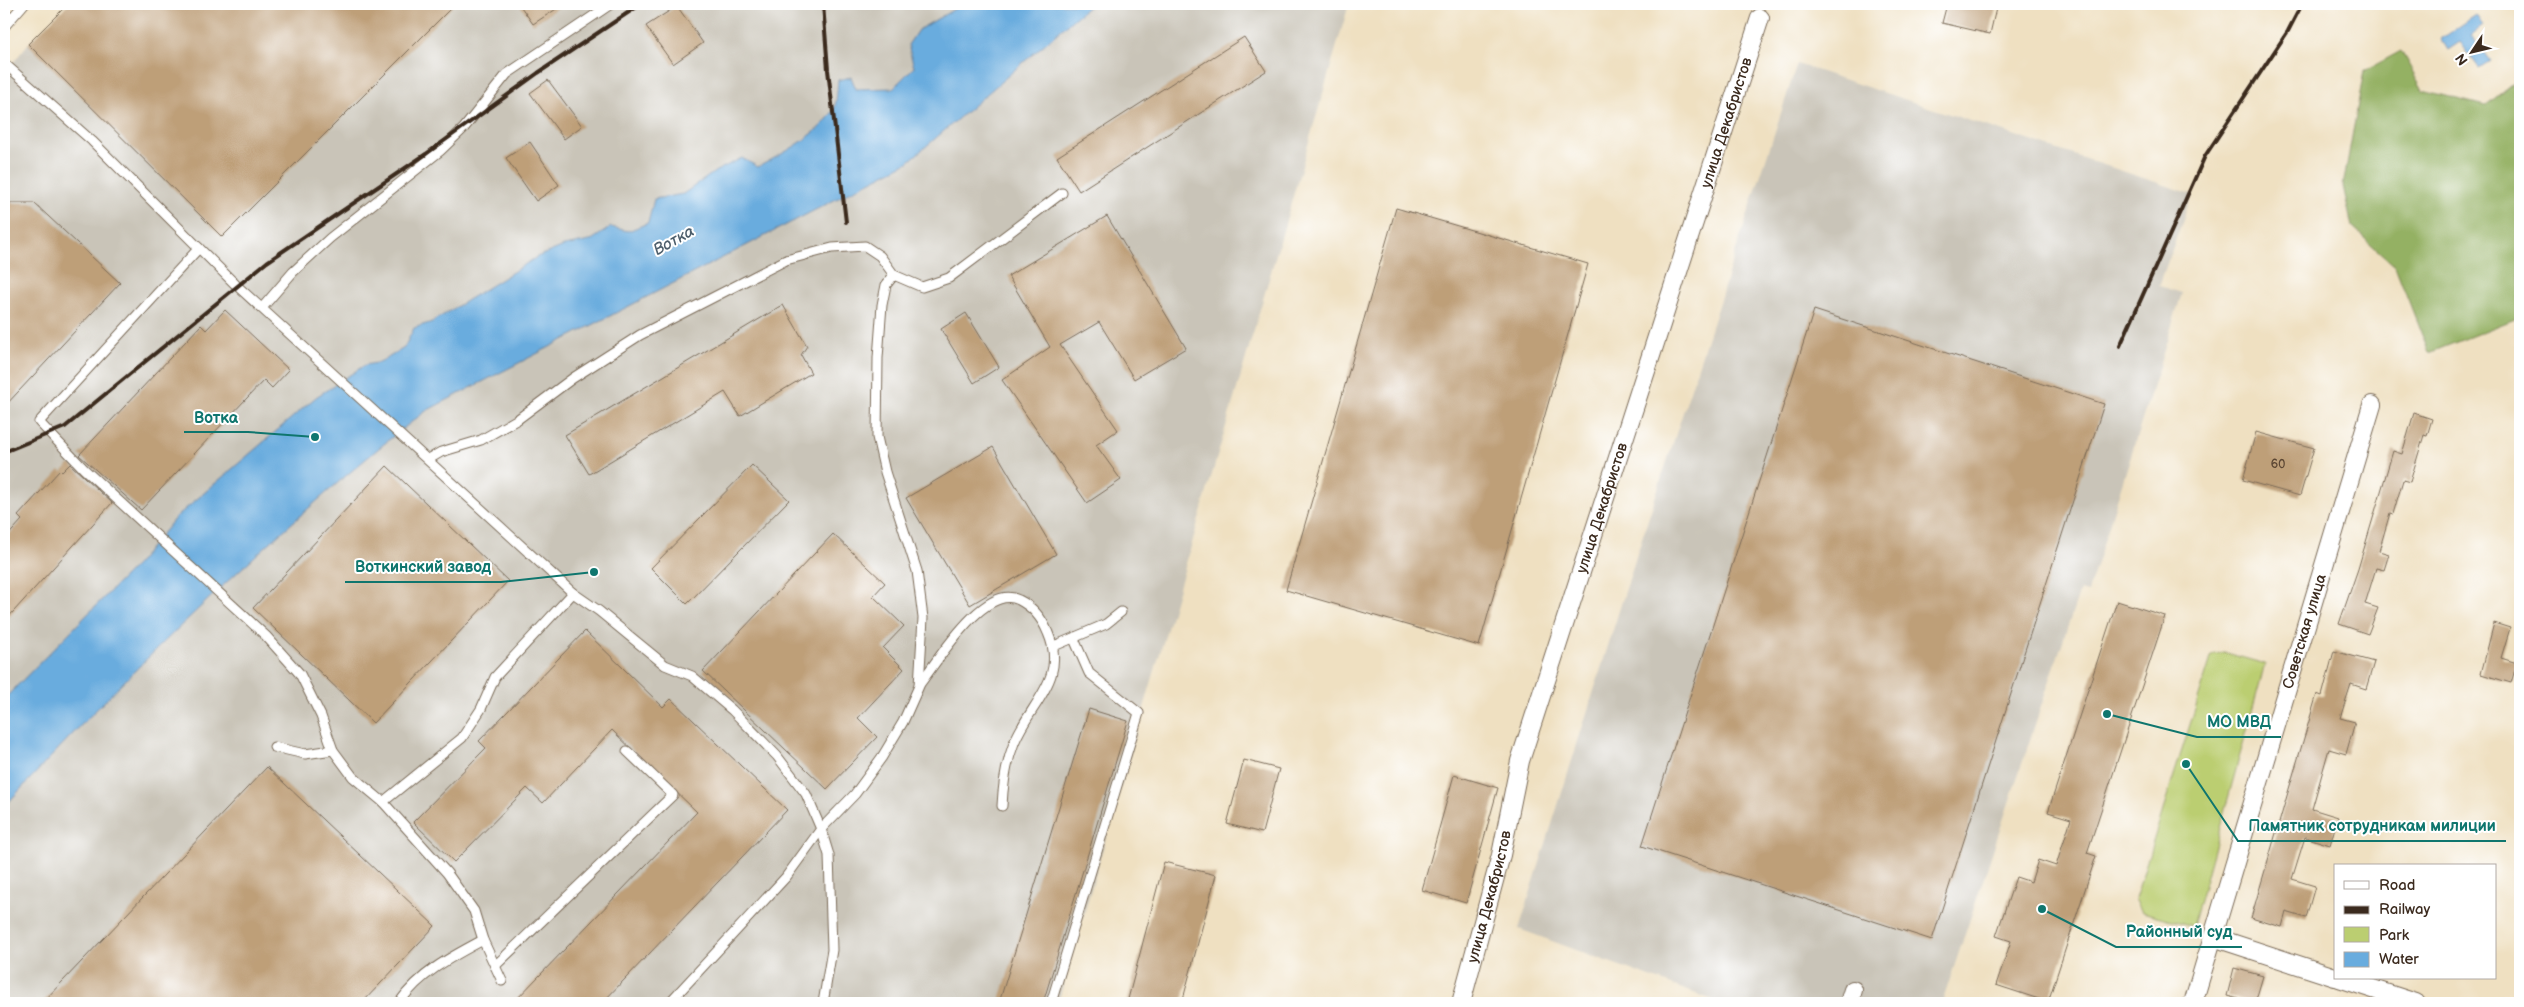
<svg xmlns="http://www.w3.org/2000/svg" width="2524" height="1007" viewBox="0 0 2524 1007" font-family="'Balsamiq Sans',sans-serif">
	<rect width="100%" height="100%" fill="#fff"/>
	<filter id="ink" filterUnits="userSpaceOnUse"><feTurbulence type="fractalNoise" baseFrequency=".02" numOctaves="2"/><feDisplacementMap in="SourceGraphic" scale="10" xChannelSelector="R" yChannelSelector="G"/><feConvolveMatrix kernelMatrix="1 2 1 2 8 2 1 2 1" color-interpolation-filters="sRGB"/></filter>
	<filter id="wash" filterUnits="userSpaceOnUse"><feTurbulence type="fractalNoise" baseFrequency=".0096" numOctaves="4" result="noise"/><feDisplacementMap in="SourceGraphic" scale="20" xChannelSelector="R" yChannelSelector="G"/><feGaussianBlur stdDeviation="1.12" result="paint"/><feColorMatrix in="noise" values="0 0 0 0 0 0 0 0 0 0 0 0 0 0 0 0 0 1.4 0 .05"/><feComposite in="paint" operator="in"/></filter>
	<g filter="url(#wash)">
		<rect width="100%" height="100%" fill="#efe0c1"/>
		<g fill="#c9c4b8">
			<path d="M 68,4 L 1349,4 L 1058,1003 L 4,1003 L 4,74 L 28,44 Z"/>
			<path d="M 1797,64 L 2192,194 L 2159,286 L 2182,293 L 2088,592 L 2080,590 L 1942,1003 L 1721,1003 L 1519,929 L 1641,541 Z"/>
		</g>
		<path fill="#bbce71" stroke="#7b7c48" d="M 2223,652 L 2265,664 L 2193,926 L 2142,912 L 2135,899 L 2212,655 Z"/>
		<path fill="#94b163" stroke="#686e40" d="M 2401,51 L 2423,90 L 2485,106 L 2520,78 L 2520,317 L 2429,353 L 2395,266 L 2352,227 L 2343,186 L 2364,71 Z"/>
		<g fill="#69acde" stroke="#526b7e">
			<path d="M 963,4 L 1091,4 L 908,162 L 426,411 C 382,444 342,479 301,515 C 196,607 98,705 4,807 L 4,699 L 137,564 L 176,517 L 316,397 L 365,365 L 381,362 L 404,348 L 414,328 L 432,322 L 537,257 L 564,246 L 590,241 L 611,227 L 628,231 L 648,223 L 654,199 L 683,194 L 716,171 L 742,158 L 758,167 C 782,154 819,135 833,111 C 837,103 837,89 838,80 L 851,77 L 856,89 L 893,88 L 914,67 L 908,45 L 918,30 Z"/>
			<path d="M 2476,15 L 2483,26 L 2471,35 L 2490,61 L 2479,68 L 2460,42 L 2448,50 L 2441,39 Z"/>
		</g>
		<g id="blocks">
			<g fill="#be9f78">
				<path d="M 68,4 L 455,4 L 222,237 L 28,44 Z"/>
				<path d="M 519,4 L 564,4 L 533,24 Z"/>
				<path d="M 1947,4 L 1997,4 L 1990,34 L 1942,23 Z"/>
				<path d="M 677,6 L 703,43 L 673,64 L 646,26 Z"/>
				<path d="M 1244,37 L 1266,71 L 1079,191 L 1057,157 Z"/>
				<path d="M 548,80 L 582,126 L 564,139 L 530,93 Z"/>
				<path d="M 530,142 L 559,185 L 536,201 L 506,158 Z"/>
				<path d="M 4,203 L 34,203 L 120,283 L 4,407 Z"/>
				<path d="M 1396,208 L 1588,264 L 1479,646 L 1286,590 Z"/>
				<path d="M 1107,216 L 1186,348 L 1134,379 L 1099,322 L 1060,345 L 1118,430 L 1096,445 L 1121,480 L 1087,503 L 1002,380 L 1050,347 L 1008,276 Z"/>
				<path d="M 783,305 L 807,346 L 801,355 L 811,373 L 740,416 L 725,392 L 589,474 L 565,435 Z"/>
				<path d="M 225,310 L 289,370 L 272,388 L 264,380 L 141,510 L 79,455 L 201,325 L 206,330 Z"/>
				<path d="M 1814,310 L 2104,404 L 1932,940 L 1642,846 Z"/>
				<path d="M 966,313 L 999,367 L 974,383 L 941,329 Z"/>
				<path d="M 2414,413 L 2432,419 L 2427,436 L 2424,435 L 2410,482 L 2403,480 L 2393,514 L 2390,513 L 2379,551 L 2389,554 L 2384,570 L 2376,568 L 2365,604 L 2378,608 L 2368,634 L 2339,624 L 2358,569 L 2393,451 L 2402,454 Z"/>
				<path d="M 2256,432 L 2314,448 L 2300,496 L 2243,480 Z"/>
				<path d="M 993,447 L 1056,554 L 970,605 L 906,498 Z"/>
				<path d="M 70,464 L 112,503 L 4,622 L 4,540 L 22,520 L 18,516 L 60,470 L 62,472 Z"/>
				<path d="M 752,465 L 789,500 L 687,604 L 651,568 Z"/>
				<path d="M 387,466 L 508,581 L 373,723 L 253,608 Z"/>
				<path d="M 833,534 L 885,583 L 873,596 L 904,626 L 883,648 L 904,669 L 858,718 L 877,737 L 827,789 L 703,671 Z"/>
				<path d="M 2117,601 L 2165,616 L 2087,853 L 2096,856 L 2048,1002 L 1996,985 L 2011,941 L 1996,936 L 2016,877 L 2031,882 L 2038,860 L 2056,866 L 2071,819 L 2048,812 Z"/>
				<path d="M 2494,623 L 2510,628 L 2501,658 L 2517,663 L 2511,683 L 2481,674 Z"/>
				<path d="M 585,631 L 663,707 L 671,699 L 787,810 L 602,1003 L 513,1003 L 697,812 L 612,730 L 543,803 L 527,788 L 454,862 L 413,822 L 486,748 L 479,741 Z"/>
				<path d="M 2334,651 L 2374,662 L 2366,689 L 2351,684 L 2340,718 L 2355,722 L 2346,754 L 2329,749 L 2312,809 L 2338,817 L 2330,845 L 2305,837 L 2292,879 L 2315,886 L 2306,918 L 2286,912 L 2282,927 L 2251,918 L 2317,694 L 2322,696 Z"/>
				<path d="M 1089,709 L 1128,721 L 1043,1003 L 999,1003 Z"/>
				<path d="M 1244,760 L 1279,769 L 1262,833 L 1227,824 Z"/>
				<path d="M 267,767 L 435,926 L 362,1003 L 42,1003 Z"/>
				<path d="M 1454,775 L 1498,788 L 1466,903 L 1422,890 Z"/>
				<path d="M 1164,862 L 1216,875 L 1182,1003 L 1127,1003 Z"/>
				<path d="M 2234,968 L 2263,976 L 2255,1003 L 2227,996 Z"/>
			</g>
		</g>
	</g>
	<g filter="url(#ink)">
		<use href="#blocks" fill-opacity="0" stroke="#7a6a57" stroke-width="1"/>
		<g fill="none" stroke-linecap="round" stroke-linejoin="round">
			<g stroke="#7a6a57" stroke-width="11">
				<g id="lane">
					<path d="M 4,27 L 24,4"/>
					<path d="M 4,63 L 92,141 L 235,284 L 573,593 L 599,611 L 665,665 L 692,676 L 732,710 L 777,756 L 806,794 L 821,829 L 829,855 L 832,950 L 823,1003"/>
					<path d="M 199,248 L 39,422 L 84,469 L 266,636 L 300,674 L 321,716 L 333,750 L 353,777 L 383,802 L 447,873 L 474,911 L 483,940 L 502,981"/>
					<path d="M 262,308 L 293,272 L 330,238 L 440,151 L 464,128 L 507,74 L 611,4"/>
					<path d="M 429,459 L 441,452 L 481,440 L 518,419 L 573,378 L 640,335 L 786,260 L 832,248 L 865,246 L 880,256 L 894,275 L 922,287 L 949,278 L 1062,193"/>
					<path d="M 1054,646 L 1106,624 L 1121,612"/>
					<path d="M 919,685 C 937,662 985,582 1019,600 C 1033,607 1042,618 1048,633 C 1068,679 1030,703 1014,743 C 1006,764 1003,783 1002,806"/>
					<path d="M 274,747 L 305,754 L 333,750"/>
					<path d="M 383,802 L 462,738 L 481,709 L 495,677 L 573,593"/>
					<path d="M 495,966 L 673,795 L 627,751"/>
					<path d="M 399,1003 C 420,973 451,957 483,940"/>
					<path d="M 669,1003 L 786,877 L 821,829 L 855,794 L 882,757 L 903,722 L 919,686 L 923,618 L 917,571 L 885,472 L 877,437 L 878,358 L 882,305 L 886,285 L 894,275"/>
					<path d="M 1051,1003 L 1139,713 L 1089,673 L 1074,639"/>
				</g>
			</g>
			<g stroke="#7a6a57" stroke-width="20">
				<g id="street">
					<path d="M 2213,937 L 2335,977"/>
					<path d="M 2339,978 L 2416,1003"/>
					<path id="s1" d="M 1461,1003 L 1501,855 L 1520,761 L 1760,18"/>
					<path d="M 1849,1003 L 1853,990"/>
					<path id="s2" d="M 2193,1003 L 2372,405"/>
				</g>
			</g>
			<use href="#lane" stroke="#fff" stroke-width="9"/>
			<use href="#street" stroke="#fff" stroke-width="18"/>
			<g stroke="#3b2a1e" stroke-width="4">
				<path d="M 823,4 L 828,70 L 846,222"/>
				<path d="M 2120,346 L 2205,156 L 2288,31 L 2302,4"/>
				<path d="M 4,452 L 65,427 L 267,262 L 426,154 L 538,73 L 641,4"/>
			</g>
		</g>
	</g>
	<g text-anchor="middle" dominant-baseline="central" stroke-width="4" stroke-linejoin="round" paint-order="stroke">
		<g font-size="12" fill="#5c4734">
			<text x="2278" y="464">60</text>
		</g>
		<g font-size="15" fill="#3b2a1e" stroke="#fff">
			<text stroke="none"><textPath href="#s1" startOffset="920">улица Декабристов</textPath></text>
			<text stroke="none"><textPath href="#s1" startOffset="515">улица Декабристов</textPath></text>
			<text stroke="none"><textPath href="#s2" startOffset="388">Советская улица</textPath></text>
			<text stroke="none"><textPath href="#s1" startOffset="110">улица Декабристов</textPath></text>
		</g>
		<g font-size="16" font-style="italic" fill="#4d5e6b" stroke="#fff">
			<text transform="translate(674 241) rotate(-29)">Вотка</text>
		</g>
	</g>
	<path fill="none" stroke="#0f766e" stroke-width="2" d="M315 437L248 432H184M594 572L501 582H345M2107 714L2197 737H2281M2186 764L2238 841H2506M2042 909L2116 947H2242"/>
	<g fill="#0f766e" stroke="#fff" stroke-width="2">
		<circle cx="315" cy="437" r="5"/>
		<circle cx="594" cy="572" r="5"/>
		<circle cx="2107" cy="714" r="5"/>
		<circle cx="2186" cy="764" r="5"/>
		<circle cx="2042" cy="909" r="5"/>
	</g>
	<g font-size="16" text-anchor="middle" font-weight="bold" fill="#0f766e" stroke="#fff" stroke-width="4" stroke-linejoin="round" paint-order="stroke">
		<text x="216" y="423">Вотка</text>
		<text x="423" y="572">Воткинский завод</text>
		<text x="2239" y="727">МО МВД</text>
		<text x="2372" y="831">Памятник сотрудникам милиции</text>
		<text x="2179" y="937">Районный суд</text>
	</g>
	<rect width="2524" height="1007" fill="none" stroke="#fff" stroke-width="20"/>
	<rect x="2334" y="864" width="162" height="115" fill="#ffffff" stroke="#b1aaa5"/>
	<rect x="2344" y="881" width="25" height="8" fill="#ffffff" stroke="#b1aaa5"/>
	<text x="2379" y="890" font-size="15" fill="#3b2a1e">Road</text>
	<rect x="2344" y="906" width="25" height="8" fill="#3b2a1e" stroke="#b1aaa5"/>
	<text x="2379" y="914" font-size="15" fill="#3b2a1e">Railway</text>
	<rect x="2344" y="927" width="25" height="15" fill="#bbce71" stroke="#b1aaa5"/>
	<text x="2379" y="940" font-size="15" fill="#3b2a1e">Park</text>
	<rect x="2344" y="952" width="25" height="15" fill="#69acde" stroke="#b1aaa5"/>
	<text x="2379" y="964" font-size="15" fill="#3b2a1e">Water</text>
	<g transform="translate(2472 52) rotate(235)" stroke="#ffffff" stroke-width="4" paint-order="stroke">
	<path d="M0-4L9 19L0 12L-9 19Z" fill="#3b2a1e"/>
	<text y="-8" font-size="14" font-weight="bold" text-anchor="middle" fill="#3b2a1e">N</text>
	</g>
</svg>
